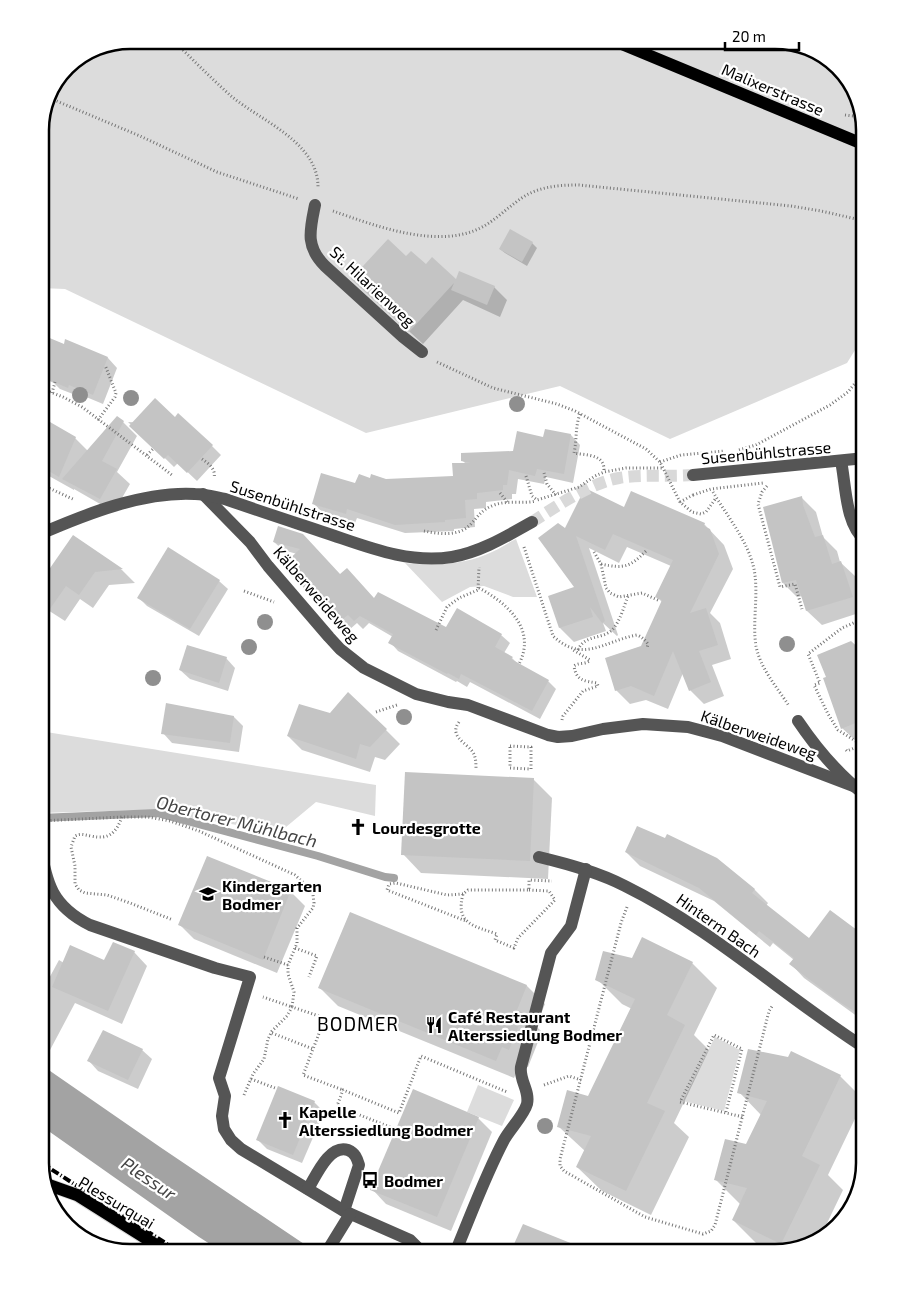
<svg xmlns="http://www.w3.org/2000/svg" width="905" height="1293" viewBox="0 0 905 1293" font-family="'Exo 2',sans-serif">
	<rect width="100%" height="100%" fill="#fff"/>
	<g fill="#dcdcdc">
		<path d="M 130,40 L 781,40 L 820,52 L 853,85 L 865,130 L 865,334 L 847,363 L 670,439 L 560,386 L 366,433 L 65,289 L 40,288 L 40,123 L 49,90 L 70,62 Z"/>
		<path d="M 516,539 L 537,597 L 513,597 L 484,586 L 470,587 L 442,602 L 405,563 C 431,566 460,565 485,555 C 496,551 506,544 516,539 Z"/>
		<path d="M 40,731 L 376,785 L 375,816 L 316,802 L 280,832 L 144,810 L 40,813 Z"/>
		<path d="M 715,1037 L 740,1050 L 724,1111 L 683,1101 Z"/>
		<path d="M 478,1085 L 514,1100 L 502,1126 L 467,1112 Z"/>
	</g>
	<path fill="#a3a3a3" d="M 40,1064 L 160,1147 L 313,1250 L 312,1253 L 224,1253 L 199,1237 L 40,1125 Z"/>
	<g fill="#0003">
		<path d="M 532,243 L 537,248 L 527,266 L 505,253 L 500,249 Z"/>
		<path d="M 406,258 L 456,281 L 494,287 L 507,300 L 500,317 L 463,300 L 423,344 L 366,292 Z"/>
		<path d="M 40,335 L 65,345 L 66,341 L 108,358 L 117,368 L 103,404 L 79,394 L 78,396 L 60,389 L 54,383 L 40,377 Z"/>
		<path d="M 40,419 L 75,438 L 88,451 L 123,422 L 137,436 L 117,472 L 130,484 L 114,512 L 74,489 L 74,490 L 40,471 Z"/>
		<path d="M 128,422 L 180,424 L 212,446 L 221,455 L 197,481 L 178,463 L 174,467 Z"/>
		<path d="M 571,435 L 580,445 L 573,483 L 546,477 L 544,484 L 518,479 L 516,494 L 512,494 L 512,499 L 486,502 L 486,508 L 474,509 L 475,527 L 454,529 L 454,531 L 405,533 L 357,518 L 355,523 L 323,513 L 313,503 L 356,484 L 370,480 L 386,481 L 454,477 L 466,464 L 462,460 L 514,452 L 544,438 Z"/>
		<path d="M 632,493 L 705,525 L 724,545 L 733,569 L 710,613 L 720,623 L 731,659 L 712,665 L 724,696 L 704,704 L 690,690 L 683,673 L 668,709 L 646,700 L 630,704 L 616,690 L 642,647 L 662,602 L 657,597 L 671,566 L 627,547 L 619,563 L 589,548 L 618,635 L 617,636 L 603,623 L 606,631 L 574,642 L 560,628 L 549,597 L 576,587 L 566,530 L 625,509 Z"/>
		<path d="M 802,498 L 816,512 L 823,537 L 837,551 L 840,562 L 855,576 L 865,611 L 822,625 L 807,611 L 803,596 L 797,597 L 783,583 Z"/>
		<path d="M 279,527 L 340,576 L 374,599 L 447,629 L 501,635 L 510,643 L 504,653 L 512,658 L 520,666 L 548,681 L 556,689 L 540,719 L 470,682 L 467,687 L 457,681 L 456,682 L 398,651 L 390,642 L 393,637 L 369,623 L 363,629 L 357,623 L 349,630 L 316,594 L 314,596 L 285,565 L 297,554 L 283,550 L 274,542 Z"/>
		<path d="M 73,537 L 122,570 L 135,583 L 109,585 L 93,608 L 80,599 L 65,621 L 40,605 L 48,573 Z"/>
		<path d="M 219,581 L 228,589 L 199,636 L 147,606 L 139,598 Z"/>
		<path d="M 851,642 L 865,656 L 865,739 L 857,742 L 842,728 Z"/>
		<path d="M 226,658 L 235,668 L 228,691 L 190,679 L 180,670 Z"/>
		<path d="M 211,713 L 234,717 L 243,726 L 239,752 L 172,743 L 163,733 Z"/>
		<path d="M 386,730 L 400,744 L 385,760 L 375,757 L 370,772 L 302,750 L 288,736 Z"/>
		<path d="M 533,779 L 552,798 L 548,879 L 421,873 L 403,854 Z"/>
		<path d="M 626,852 L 754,889 L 768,903 L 766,906 L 809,940 L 865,938 L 865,1022 L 804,978 L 791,964 L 794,960 L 773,943 L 770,947 L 714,901 L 640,866 Z"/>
		<path d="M 207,858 L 291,892 L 305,906 L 277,973 L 194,939 L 180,925 Z"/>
		<path d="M 350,913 L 527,986 L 545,1004 L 536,1026 L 542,1032 L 528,1067 L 520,1064 L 514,1078 L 338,1006 L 320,988 Z"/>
		<path d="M 134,952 L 147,966 L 122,1024 L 75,1003 L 49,1052 L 40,1047 L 40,995 L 59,960 L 64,963 L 105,962 Z"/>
		<path d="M 692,963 L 717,988 L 694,1035 L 709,1050 L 674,1123 L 689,1137 L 651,1215 L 602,1191 L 577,1167 L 585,1151 L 559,1127 L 589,1097 L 632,1009 L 622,1004 L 597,979 Z"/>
		<path d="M 142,1050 L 152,1059 L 138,1089 L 98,1071 L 89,1061 Z"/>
		<path d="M 840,1076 L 864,1100 L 828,1175 L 843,1190 L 818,1242 L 776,1253 L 757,1244 L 733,1220 L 741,1205 L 716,1180 L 747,1146 L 761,1115 L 739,1092 Z"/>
		<path d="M 314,1102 L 324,1112 L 302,1163 L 267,1149 L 257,1139 Z"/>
		<path d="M 478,1118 L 492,1132 L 451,1231 L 386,1204 L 372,1189 Z"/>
	</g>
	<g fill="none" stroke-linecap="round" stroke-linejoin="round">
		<path stroke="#a3a3a3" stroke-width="8" d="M 40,818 L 157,813 L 318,856 L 385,877 L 394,878"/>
	</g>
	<g fill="#c4c4c4">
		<path d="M 510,229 L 533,242 L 522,262 L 499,249 Z"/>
		<path d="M 388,239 L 406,256 L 411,251 L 426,264 L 432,257 L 456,279 L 459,271 L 495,286 L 487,305 L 451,290 L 454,283 L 409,332 L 351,279 Z"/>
		<path d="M 40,334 L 64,344 L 65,339 L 108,357 L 93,395 L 69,385 L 68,388 L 49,380 L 50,377 L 40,373 Z"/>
		<path d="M 155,398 L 175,417 L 178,413 L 213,445 L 187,473 L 168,455 L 164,459 L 129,426 Z"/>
		<path d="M 117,416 L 124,421 L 102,461 L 117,469 L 100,499 L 62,479 Z"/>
		<path d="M 50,422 L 76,437 L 59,477 L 40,466 L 40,425 L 46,428 Z"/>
		<path d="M 545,429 L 571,434 L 564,474 L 537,469 L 535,476 L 509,470 L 507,485 L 503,485 L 503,490 L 477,493 L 477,499 L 465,500 L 466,518 L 445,520 L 445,522 L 395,525 L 347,509 L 346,514 L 312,504 L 321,473 L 355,483 L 359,474 L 370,478 L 371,474 L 386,479 L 453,476 L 452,463 L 471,463 L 461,461 L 461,453 L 513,451 L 517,431 L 543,437 Z"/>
		<path d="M 585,488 L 624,507 L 631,491 L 705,523 L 704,526 L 710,529 L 719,554 L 690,613 L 706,608 L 718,645 L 699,651 L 711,682 L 689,691 L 673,651 L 654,696 L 631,686 L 615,691 L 605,658 L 641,646 L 662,600 L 655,597 L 673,560 L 613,534 L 605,550 L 576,536 L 605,621 L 602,623 L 590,607 L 593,617 L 559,628 L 548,596 L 574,587 L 538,538 L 558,523 L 565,528 Z"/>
		<path d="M 802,496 L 803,505 L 815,537 L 823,535 L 832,564 L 841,561 L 853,597 L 806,611 L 796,580 L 782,583 L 763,507 Z"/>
		<path d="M 278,526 L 303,534 L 340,574 L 347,568 L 374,598 L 378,592 L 446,627 L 457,608 L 502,634 L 495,647 L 513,657 L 511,659 L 549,680 L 532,711 L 461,674 L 459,679 L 448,673 L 447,674 L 388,643 L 393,634 L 360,616 L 354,621 L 348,615 L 339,622 L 308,585 L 304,588 L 283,565 L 300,549 L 273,542 Z"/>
		<path d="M 73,535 L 123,569 L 95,572 L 79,595 L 66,586 L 40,623 L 40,566 L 48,571 Z"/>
		<path d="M 168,547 L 220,580 L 190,629 L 137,598 Z"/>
		<path d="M 851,641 L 863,652 L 865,658 L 865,719 L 841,729 L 823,678 L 826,677 L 817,655 Z"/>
		<path d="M 187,645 L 227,657 L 219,683 L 179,670 Z"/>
		<path d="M 348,692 L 387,729 L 370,747 L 360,744 L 356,759 L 287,736 L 299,704 L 330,713 Z"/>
		<path d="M 166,703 L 234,716 L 230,743 L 161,734 Z"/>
		<path d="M 405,772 L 534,778 L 530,861 L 401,855 Z"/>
		<path d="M 637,826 L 665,838 L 667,834 L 717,858 L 755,889 L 752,893 L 809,938 L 830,910 L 865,936 L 865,1018 L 838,1001 L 789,964 L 794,958 L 759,931 L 756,935 L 699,888 L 625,852 Z"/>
		<path d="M 207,856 L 291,890 L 263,960 L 178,925 Z"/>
		<path d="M 350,912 L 527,985 L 517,1010 L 524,1013 L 509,1050 L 502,1047 L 496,1061 L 318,988 Z"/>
		<path d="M 642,937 L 693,962 L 667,1015 L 685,1025 L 647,1103 L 665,1111 L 626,1191 L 576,1167 L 591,1136 L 557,1127 L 567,1090 L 588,1096 L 635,999 L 595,980 L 603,951 L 632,958 Z"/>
		<path d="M 113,942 L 135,951 L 108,1011 L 52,987 L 70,945 L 104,960 Z"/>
		<path d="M 103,1030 L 143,1049 L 128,1080 L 87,1061 Z"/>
		<path d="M 748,1049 L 788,1057 L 791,1051 L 841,1075 L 802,1156 L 820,1165 L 781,1244 L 732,1220 L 747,1188 L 714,1180 L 725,1139 L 746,1144 L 767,1101 L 737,1093 Z"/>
		<path d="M 278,1086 L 315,1101 L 293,1155 L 256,1140 Z"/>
		<path d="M 413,1089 L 479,1117 L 437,1217 L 370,1190 Z"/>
		<path d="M 523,1224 L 593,1252 L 593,1253 L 510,1253 Z"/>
	</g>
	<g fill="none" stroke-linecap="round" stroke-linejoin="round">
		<path stroke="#d9d9d9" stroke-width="12" stroke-dasharray="12 6" stroke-linecap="butt" d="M 532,522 C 557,506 590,483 619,478 C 641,474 670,477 693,475"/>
		<g stroke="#dbdbdb" stroke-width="14">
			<g id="major">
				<path d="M 612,40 L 865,145"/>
				<path d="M 46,1184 L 77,1195 L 169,1253"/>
			</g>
		</g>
		<g stroke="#777" stroke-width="3" stroke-dasharray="1 2.5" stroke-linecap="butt">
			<path d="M 173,40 C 192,59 211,78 231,96 C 261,121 318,142 318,187"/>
			<path d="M 47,97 L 140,136 L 217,172 L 299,199"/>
			<path d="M 845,115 L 862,117"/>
			<path d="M 333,211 C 376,226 441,251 484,226 C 495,220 505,210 515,203 C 534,187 555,185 579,185 L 791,206 L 821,211 L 865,221"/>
			<path d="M 437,362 L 493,388 L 557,404 L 575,411 L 646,449 L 660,462 L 680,502 L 692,512 L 701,514 L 706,512 L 716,498"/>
			<path d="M 40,388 L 63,397 L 82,407 L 172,475"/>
			<path d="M 52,393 L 55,382"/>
			<path d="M 580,414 C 575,427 577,440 574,453 C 583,455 599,454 603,464 C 604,466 604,469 604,472"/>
			<path d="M 98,420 L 115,397 L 116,393 L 105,365"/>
			<path d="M 739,450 L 756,445 L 830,405 L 848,392 L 865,371"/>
			<path d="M 147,455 L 154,448"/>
			<path d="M 202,459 C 209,464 216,469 214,478"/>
			<path d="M 660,462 L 681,455 L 725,451"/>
			<path d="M 544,473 L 547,484 L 556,495"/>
			<path d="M 526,476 L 532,496 L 537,500 L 579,487 L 595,476 L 604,472 L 626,468 L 662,468"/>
			<path d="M 40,484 L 75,500"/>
			<path d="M 767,486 L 762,492 L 758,504 L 780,587 L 795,584 L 802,609"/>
			<path d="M 713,492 C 727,516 748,541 754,569 C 759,595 752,622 756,646 C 760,668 777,687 789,706"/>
			<path d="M 500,493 L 508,503"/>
			<path d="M 680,502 L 693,495"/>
			<path d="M 424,531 C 439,534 459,537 471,524 C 479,515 483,509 494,505 C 508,500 523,504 536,501"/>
			<path d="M 524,547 L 553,636 C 583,664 604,641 637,635 C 642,637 645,640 648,644 L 647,648"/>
			<path d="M 594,552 L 601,564 L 606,588 L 610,593 L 619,597 L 642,593 L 660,601"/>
			<path d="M 601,564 C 624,569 630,567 646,551"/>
			<path d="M 479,588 C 507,603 537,629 519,664"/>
			<path d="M 244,591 L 274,602"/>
			<path d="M 436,630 L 447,607 L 459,598 L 478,590 L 479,567"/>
			<path d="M 40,646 L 49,652"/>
			<path d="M 578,650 C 585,634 601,640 612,630 C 620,622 624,606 628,596"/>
			<path d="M 376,712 L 397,705"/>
			<path d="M 562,720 L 563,716 L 583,691 L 598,686 L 597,683 C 585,681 576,681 574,666 C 579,662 586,665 590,660 L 573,650"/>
			<path d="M 459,722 C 449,736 465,742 472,751 C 476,756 476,763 476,770"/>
			<path d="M 862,745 L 865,751"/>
			<path d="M 510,746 L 531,747 L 531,769 L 510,768 Z"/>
			<path d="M 846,750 L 847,751 L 862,745 L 838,730 L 828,714 L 814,685 L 820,683 L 808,654 L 842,628 L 865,618"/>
			<path d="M 122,817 C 116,833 109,840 91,836 C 84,835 81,833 75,836 L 71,847 L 75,866 L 75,884 L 79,890 L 85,893 L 107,895 L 130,903 L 173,920"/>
			<path d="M 40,821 L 122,817 L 148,817 L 170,821 L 199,831 L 295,875 L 307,886 L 313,895 L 314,903 L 313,908 L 297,928 L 297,943 L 288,965 L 288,974 L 294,992 L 292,1007 L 263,997"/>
			<path d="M 529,890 L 549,891 L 555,900 L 518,938 L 514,948 L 495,940 L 497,934 C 474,926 455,924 463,894 L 468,890 L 529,890 L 529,880 L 552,881"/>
			<path d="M 463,894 L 447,895 L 396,883 L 389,884 L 387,890 L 466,921"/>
			<path d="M 857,906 L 865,910"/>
			<path d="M 627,907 L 621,923 L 560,1159 L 560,1166 L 564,1171 L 645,1217 L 703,1234 L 711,1231 L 715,1225 L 769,1011 L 773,1005"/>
			<path d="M 295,948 L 317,956 L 309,977"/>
			<path d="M 264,957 L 288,965"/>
			<path d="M 272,1033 L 313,1049"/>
			<path d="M 251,1079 L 275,1088"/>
			<path d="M 544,1085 L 569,1076 L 581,1080"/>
			<path d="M 244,1095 L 253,1074 L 264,1059 L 268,1039 L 272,1031 L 287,1016 L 292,1007 L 325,1018 L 303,1075 L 343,1090"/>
			<path d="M 726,1112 L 742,1049 L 714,1035 L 680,1102 L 743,1117"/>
			<path d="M 390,1127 L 337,1106 L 343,1090 L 399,1113 L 421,1056 L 507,1092"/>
		</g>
		<g stroke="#555" stroke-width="12">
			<path d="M 315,205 C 310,230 305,246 325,266 L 403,337 L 422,352"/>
			<path d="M 841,461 C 846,485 845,524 865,540"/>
			<path d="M 693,475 L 865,458"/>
			<path d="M 203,494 L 250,542 L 268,566 L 329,637 L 340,649 L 364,668 L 416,694 L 448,702 L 468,705 L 548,735 L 558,737 L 572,736 L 603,729 L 643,724 L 688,727 L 722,736 L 853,786"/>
			<path d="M 40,534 C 86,514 144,491 195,494 C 205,494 215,497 225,499 C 259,511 293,522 326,533 C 368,547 408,564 452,557 C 481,552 507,536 532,522"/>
			<path d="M 798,721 C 817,749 839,775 865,795"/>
			<path d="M 40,844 C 46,883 52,906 90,925 L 215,968 L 250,977 L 219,1078 L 225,1096 L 222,1116 L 224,1129 L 231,1140 L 241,1149 L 344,1211 L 410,1240 L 423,1253"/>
			<path d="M 539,857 C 568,864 598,872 625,886 C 712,929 784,996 865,1048"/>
			<path d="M 308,1189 C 316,1176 329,1144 348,1150 C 355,1153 357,1158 359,1165 L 344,1211"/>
			<path d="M 326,1253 L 350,1214"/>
			<path d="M 455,1253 C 471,1215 485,1176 504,1140 C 510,1129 524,1115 527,1104 C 530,1091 519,1080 521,1067 L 551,953 L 571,926 L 586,869"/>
		</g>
		<use href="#major" stroke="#000" stroke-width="12"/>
		<path stroke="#000" stroke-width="4" stroke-dasharray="8 2.5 1 2.5" stroke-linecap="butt" d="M 40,1162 L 181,1253"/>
		<path stroke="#777" stroke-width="3" stroke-dasharray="1 2.5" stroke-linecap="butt" d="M 693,495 L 711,489 L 763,483"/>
	</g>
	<g fill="#8f8f8f">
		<circle cx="80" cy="395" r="8"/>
		<circle cx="131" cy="398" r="8"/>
		<circle cx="517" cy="404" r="8"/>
		<circle cx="265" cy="622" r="8"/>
		<circle cx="787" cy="644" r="8"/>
		<circle cx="249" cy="647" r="8"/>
		<circle cx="153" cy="678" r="8"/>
		<circle cx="404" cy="717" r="8"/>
		<circle cx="545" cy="1126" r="8"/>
	</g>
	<defs>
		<g id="church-bare" transform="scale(1.35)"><path d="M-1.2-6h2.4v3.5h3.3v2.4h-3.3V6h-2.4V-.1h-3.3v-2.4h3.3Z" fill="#000" stroke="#fff" stroke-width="2.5" paint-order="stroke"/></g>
		<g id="school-bare" transform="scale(1.35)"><path d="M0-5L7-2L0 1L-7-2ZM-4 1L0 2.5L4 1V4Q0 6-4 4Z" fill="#000" stroke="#fff" stroke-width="2.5" paint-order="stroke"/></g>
		<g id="restaurant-bare" transform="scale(1.35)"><path d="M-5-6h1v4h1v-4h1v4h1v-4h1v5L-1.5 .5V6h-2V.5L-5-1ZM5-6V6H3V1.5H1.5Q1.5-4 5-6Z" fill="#000" stroke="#fff" stroke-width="2.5" paint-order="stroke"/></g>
		<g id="bus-bare" transform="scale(1.35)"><path d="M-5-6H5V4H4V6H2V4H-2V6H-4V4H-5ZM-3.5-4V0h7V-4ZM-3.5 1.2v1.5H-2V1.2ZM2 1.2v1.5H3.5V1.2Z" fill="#000" stroke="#fff" stroke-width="2.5" paint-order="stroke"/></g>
	</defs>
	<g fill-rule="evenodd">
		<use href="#church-bare" x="358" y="827"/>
		<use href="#school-bare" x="208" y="894"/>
		<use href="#restaurant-bare" x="434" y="1025"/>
		<use href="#church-bare" x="285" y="1120"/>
		<use href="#bus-bare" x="370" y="1180"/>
	</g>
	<g text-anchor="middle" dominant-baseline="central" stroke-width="4.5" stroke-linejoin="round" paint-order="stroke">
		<g font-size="16" fill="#000" stroke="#fff">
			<text transform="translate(773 89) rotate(23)">Malixerstrasse</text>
			<text transform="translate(373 286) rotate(43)">St. Hilarienweg</text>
			<text transform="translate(766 452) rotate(-5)">Susenbühlstrasse</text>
			<text transform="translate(293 505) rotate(18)">Susenbühlstrasse</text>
			<text transform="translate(317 594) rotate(49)">Kälberweideweg</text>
			<text transform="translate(759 734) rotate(19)">Kälberweideweg</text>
			<text transform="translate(719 925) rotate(35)">Hinterm Bach</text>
			<text transform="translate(117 1202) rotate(31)">Plessurquai</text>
		</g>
		<g font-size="16" font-weight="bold" fill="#000" stroke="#fff" text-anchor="start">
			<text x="372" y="827">Lourdesgrotte</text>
			<text x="222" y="885">Kindergarten<tspan x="222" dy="18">Bodmer</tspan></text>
			<text x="448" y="1016">Café Restaurant<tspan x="448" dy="18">Alterssiedlung Bodmer</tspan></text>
			<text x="299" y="1111">Kapelle<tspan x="299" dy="18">Alterssiedlung Bodmer</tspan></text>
			<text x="384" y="1180">Bodmer</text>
		</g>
		<g font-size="18" font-style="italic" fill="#444" stroke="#fff">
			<text transform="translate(237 821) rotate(14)">Obertorer Mühlbach</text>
			<text transform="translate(149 1178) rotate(34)">Plessur</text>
		</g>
		<g font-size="19" letter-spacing="1" fill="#000" stroke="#fff">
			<text x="358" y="1023">BODMER</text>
		</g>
	</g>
	<path d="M0 0H905V1293H0ZM130 49H775A81 81 0 0 1 856 130V1163A81 81 0 0 1 775 1244H130A81 81 0 0 1 49 1163V130A81 81 0 0 1 130 49Z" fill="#fff" fill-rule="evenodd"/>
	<path fill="none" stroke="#000" stroke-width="2.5" d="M130 49H775A81 81 0 0 1 856 130V1163A81 81 0 0 1 775 1244H130A81 81 0 0 1 49 1163V130A81 81 0 0 1 130 49Z"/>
	<path d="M725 42v8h74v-8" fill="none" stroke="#000000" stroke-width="2.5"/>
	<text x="732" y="42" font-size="15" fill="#000000" stroke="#ffffff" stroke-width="4" paint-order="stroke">20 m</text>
</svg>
